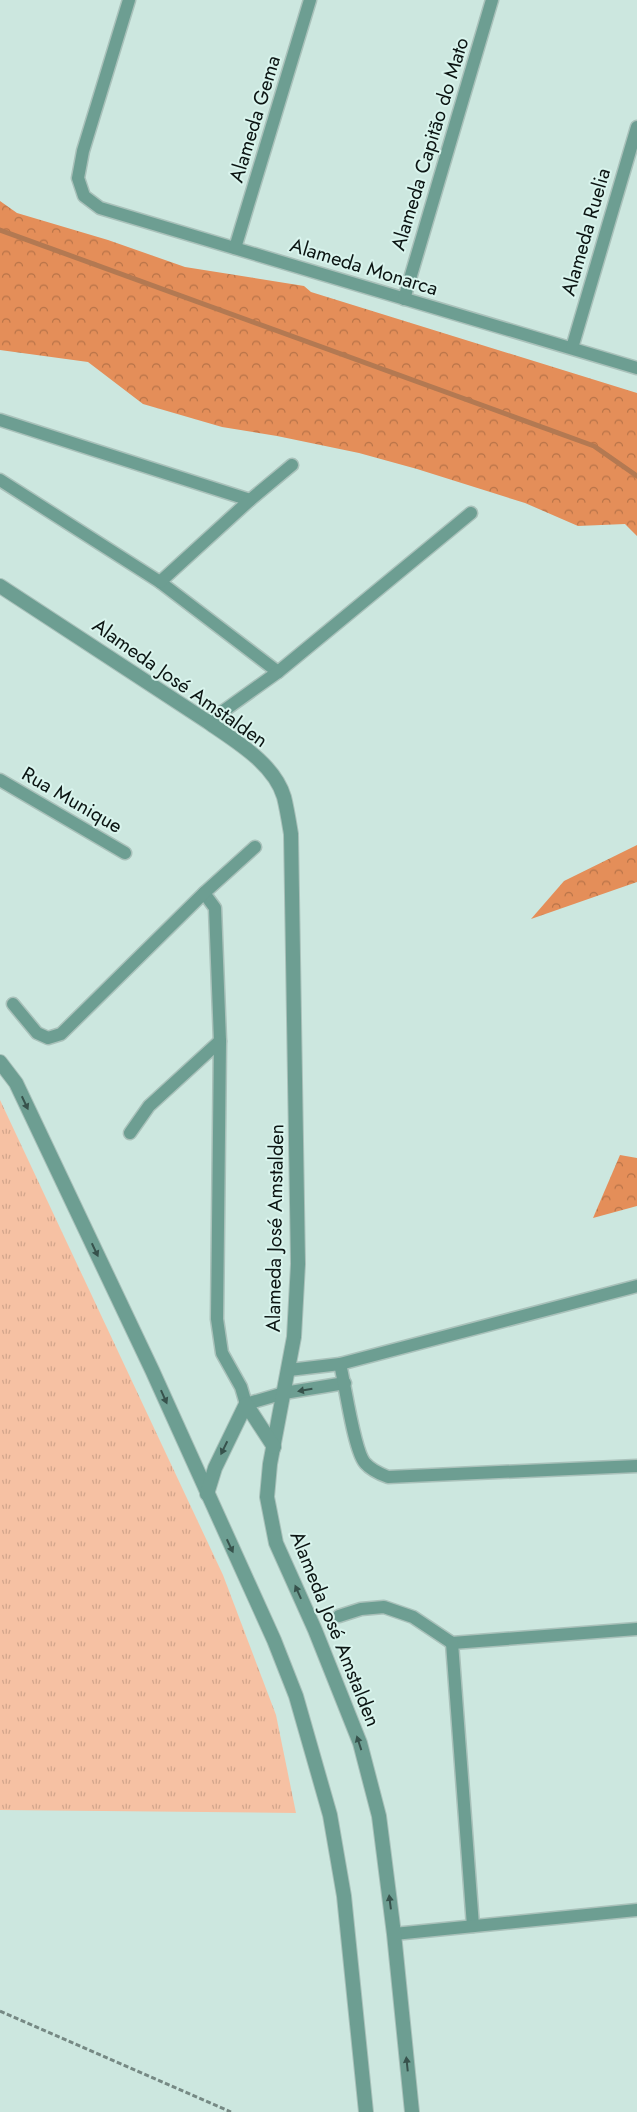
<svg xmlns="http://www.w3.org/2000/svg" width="637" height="2112" viewBox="0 0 637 2112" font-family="Jost,sans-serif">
	<defs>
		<pattern id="grass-tufts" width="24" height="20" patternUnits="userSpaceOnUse" patternTransform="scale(1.25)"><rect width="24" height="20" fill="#f6c1a3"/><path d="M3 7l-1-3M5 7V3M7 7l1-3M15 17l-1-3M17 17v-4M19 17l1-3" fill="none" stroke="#d2a58b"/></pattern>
		<pattern id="forest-crowns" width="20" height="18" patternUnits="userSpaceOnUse" patternTransform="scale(1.25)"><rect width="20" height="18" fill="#e48e59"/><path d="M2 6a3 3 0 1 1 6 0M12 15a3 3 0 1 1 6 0" fill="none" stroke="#b77348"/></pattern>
	</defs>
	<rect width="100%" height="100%" fill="#cce7df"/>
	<path fill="url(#grass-tufts)" d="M 0,1100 L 223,1575 L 276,1715 L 296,1813 L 0,1810 Z"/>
	<g fill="url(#forest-crowns)">
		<path d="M 0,201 L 17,213 L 108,240 L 185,267 L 304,286 L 311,292 L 637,393 L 637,536 L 625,524 L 578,526 L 525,503 L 417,469 L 359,453 L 277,436 L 222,427 L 143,404 L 88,362 L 0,350 Z"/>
		<path d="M 637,845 L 637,882 L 531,919 L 564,881 Z"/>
		<path d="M 620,1155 L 637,1158 L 637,1206 L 593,1218 Z"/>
	</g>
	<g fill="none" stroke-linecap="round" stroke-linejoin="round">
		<path stroke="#b37952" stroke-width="5" d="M 0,230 L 594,446 L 637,476"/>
		<g stroke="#a9c1ba" stroke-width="15">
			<g id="minor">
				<path d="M 129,0 L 83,151 L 78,178 L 84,196 L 100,208 L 637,368"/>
				<path d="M 235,248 L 310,0"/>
				<path d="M 404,299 L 492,0"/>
				<path d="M 572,348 L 637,127"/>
				<path d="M 0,420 L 250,500"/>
				<path d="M 0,480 L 160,582 L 278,672"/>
				<path d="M 160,582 L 250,500 L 292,465"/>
				<path d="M 208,722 L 278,672 L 471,513"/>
				<path d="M 0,780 L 125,853"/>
				<path d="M 204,893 L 215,908 L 220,1041 L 217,1319 L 222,1353 L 241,1387 L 246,1404 L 284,1393 L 345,1383"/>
				<path d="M 13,1004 L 37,1033 L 48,1038 L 61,1034 L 204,893 L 255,847"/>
				<path d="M 130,1133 L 149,1106 L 220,1041"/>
				<path d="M 340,1364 C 345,1384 354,1451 365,1463 C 371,1470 380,1474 388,1477 L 637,1466"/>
				<path d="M 289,1370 L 340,1364 L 637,1286"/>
				<path d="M 339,1616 L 361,1609 L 384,1607 L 413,1617 L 452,1643 L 637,1629"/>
				<path d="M 452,1643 L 473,1926"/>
				<path d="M 394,1934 L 637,1910"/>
			</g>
		</g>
		<g stroke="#a9c1ba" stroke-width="16">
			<g id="tertiary">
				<path d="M 0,586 L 208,722 C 235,741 274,763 284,797 C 287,809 289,822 291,834 L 298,1264 L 294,1337 L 270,1464 L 267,1497 L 276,1543 L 315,1630 L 360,1743 L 379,1816 L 394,1934 L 412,2112"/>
				<path d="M 0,1062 L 16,1083 L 152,1370 L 274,1640 L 296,1696 L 330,1815 L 344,1896 L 366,2112"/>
				<path d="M 207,1494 L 215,1468 L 246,1404 L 274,1447"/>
			</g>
		</g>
		<path stroke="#768984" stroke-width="3" stroke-dasharray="5 2.5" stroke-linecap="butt" d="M 0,2011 L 231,2112"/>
		<use href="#minor" stroke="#6d9e92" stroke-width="12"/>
		<use href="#tertiary" stroke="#6d9e92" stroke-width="14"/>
	</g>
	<defs><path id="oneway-solid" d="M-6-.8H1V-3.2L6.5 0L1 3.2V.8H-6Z" transform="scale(1.25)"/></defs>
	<g fill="#37524c">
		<use href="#oneway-solid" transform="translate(25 1103) rotate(65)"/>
		<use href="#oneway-solid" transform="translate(95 1250) rotate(65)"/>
		<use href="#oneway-solid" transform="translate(305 1390) rotate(170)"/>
		<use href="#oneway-solid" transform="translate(164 1397) rotate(66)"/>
		<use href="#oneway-solid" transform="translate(224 1448) rotate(116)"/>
		<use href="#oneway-solid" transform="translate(230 1546) rotate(65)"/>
		<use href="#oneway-solid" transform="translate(298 1592) rotate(-114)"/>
		<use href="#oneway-solid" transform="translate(359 1743) rotate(-108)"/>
		<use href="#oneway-solid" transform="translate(390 1902) rotate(-97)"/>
		<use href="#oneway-solid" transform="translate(407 2064) rotate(-96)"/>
	</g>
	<g text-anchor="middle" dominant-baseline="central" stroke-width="4" stroke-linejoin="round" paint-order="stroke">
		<g font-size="20" fill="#0b1412" stroke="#d9f4ed">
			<text transform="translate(255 119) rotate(-73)">Alameda Gema</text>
			<text transform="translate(430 144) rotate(-73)">Alameda Capitão do Mato</text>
			<text transform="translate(586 232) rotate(-74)">Alameda Ruelia</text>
			<text transform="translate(364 267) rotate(17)">Alameda Monarca</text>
			<text transform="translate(180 683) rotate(35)">Alameda José Amstalden</text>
			<text transform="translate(72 800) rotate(30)">Rua Munique</text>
			<text transform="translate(275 1228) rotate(-89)">Alameda José Amstalden</text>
			<text transform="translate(335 1629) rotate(68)">Alameda José Amstalden</text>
		</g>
	</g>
</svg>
